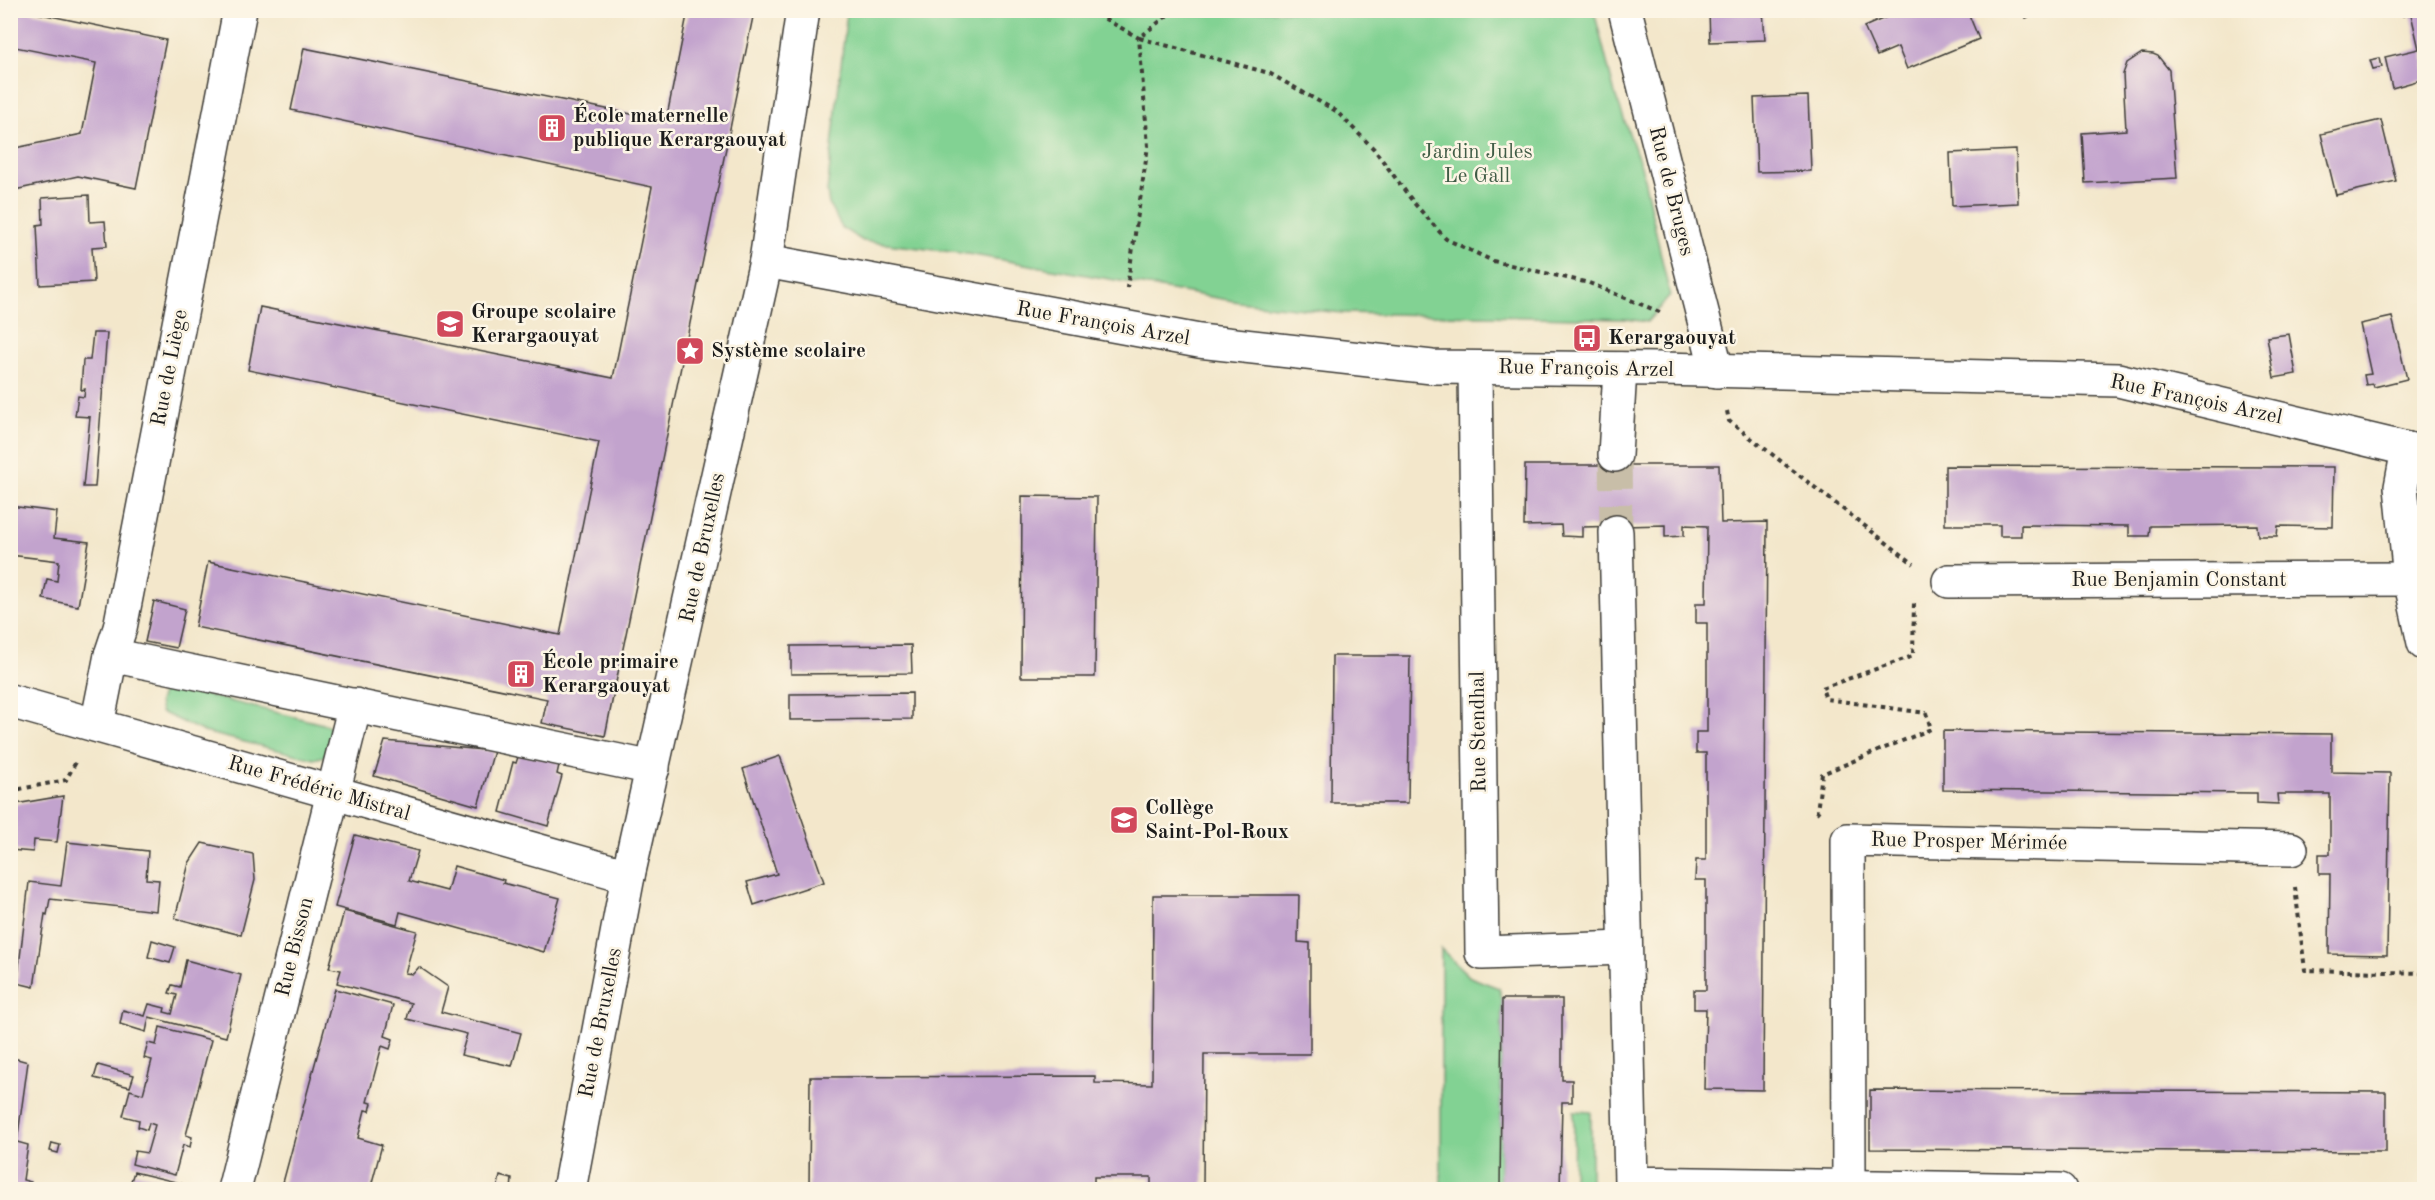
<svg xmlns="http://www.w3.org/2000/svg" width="2435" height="1200" viewBox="0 0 2435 1200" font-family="'Old Standard TT',serif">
	<rect width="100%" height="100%" fill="#fcf5e5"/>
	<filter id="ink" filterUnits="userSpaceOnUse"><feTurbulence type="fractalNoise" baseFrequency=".0167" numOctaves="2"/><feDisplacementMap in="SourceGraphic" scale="12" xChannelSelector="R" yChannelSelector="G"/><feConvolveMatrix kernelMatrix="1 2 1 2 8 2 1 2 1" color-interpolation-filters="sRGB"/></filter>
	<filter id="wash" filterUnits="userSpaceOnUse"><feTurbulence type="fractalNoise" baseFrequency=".008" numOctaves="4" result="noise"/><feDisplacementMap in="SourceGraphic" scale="24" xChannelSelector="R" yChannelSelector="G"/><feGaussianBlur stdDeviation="1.35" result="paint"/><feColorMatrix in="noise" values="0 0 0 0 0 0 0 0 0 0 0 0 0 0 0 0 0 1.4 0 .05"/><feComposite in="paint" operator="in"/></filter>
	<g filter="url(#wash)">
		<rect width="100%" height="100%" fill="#f3e7cb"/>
		<g fill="#82d293" stroke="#4f7758" stroke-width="1.5">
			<path d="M 847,11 L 1594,11 L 1615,94 L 1642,169 L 1670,296 L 1647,322 L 1626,319 L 1342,313 L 1239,302 L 968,254 L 863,241 L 842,228 L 829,204 L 827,192 Z"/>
			<path d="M 173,687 L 327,725 L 332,731 L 330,748 L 325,756 L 314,759 L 204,732 L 161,712 L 159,702 L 163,690 Z"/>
			<path d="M 1441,949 L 1470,977 L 1499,988 L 1502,999 L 1500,1189 L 1441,1189 Z"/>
			<path d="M 1574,1111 L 1591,1112 L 1591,1189 L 1573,1189 Z"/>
		</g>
		<g id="blocks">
			<g fill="#c2a3cd">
				<path d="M 10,10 L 22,10 L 166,40 L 136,188 L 78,176 L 10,191 L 10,149 L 82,134 L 96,63 L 10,46 Z"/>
				<path d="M 431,10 L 471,10 L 469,19 Z"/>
				<path d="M 688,10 L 754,12 L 605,736 L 542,723 L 547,699 L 195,627 L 208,562 L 560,635 L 599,442 L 248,370 L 260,307 L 613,378 L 652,187 L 291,110 L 304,48 L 666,121 Z"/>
				<path d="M 1709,10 L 1763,10 L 1765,40 L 1710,42 Z"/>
				<path d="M 1903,10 L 1967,10 L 1979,39 L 1907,69 L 1898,47 L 1877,56 L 1864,27 Z"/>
				<path d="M 2401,10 L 2424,10 L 2424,79 L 2392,88 L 2385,57 L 2419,49 L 2411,14 L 2403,16 Z"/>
				<path d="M 2022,11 L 2044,11 L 2026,18 Z"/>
				<path d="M 2142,53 L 2153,54 L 2158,56 L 2169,70 L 2177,178 L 2085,183 L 2082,133 L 2126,130 L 2123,74 L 2127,63 Z"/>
				<path d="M 2380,58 L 2382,67 L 2373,69 L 2370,60 Z"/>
				<path d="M 1808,96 L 1811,171 L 1757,172 L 1754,98 Z"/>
				<path d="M 2381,120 L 2396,181 L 2336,195 L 2321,134 Z"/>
				<path d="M 2016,150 L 2018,203 L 1952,206 L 1950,153 Z"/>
				<path d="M 89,195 L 90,222 L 105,221 L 107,246 L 92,247 L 94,282 L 40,285 L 37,225 L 43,224 L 42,198 Z"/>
				<path d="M 2392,317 L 2407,379 L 2374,387 L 2373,384 L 2366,385 L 2364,375 L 2371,374 L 2360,324 Z"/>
				<path d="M 93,333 L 107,333 L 95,487 L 83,487 L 90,417 L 75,416 L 78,396 L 84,397 L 85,389 L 81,390 L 83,360 L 90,360 Z"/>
				<path d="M 2289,334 L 2296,374 L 2274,378 L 2267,337 Z"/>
				<path d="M 1525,465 L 1719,465 L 1721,523 L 1767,522 L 1763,1090 L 1704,1089 L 1706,1009 L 1694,1009 L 1694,990 L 1706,990 L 1706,880 L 1695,880 L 1696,860 L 1706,860 L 1706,753 L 1696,753 L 1696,732 L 1707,732 L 1707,623 L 1696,623 L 1696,603 L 1706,603 L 1707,526 L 1684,525 L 1684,536 L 1665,537 L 1665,525 L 1582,527 L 1582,537 L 1562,536 L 1561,525 L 1524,526 Z"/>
				<path d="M 1945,466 L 2334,467 L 2333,527 L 2278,526 L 2277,536 L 2258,536 L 2257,525 L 2150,526 L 2149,536 L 2129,536 L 2129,526 L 2021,525 L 2021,536 L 2000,536 L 2000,525 L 1945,525 Z"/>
				<path d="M 1022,496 L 1097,497 L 1095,677 L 1021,677 Z"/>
				<path d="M 10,506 L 57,512 L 54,538 L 89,542 L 78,606 L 43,599 L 47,579 L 57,581 L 59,561 L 10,555 Z"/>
				<path d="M 154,601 L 185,609 L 176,648 L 145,642 Z"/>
				<path d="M 911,645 L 912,673 L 791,674 L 791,646 Z"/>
				<path d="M 1332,656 L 1410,656 L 1408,803 L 1331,803 Z"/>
				<path d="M 912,693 L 912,719 L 790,720 L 790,694 Z"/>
				<path d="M 1943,731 L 2331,734 L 2331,772 L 2390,773 L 2387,955 L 2329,954 L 2330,874 L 2319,874 L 2319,854 L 2330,854 L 2330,794 L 2277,794 L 2278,804 L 2257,803 L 2257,793 L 2252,793 L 1943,790 Z"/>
				<path d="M 385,741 L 494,751 L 478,806 L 374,776 Z"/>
				<path d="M 519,754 L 560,761 L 557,774 L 562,776 L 548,826 L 500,812 L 513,762 L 516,763 Z"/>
				<path d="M 780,756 L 824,882 L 754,905 L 747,882 L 777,874 L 743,769 Z"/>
				<path d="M 63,796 L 57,842 L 34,840 L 33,852 L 10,850 L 10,805 Z"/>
				<path d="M 355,835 L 418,851 L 409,881 L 447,891 L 454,866 L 504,880 L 503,883 L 560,898 L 544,952 L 400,912 L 397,924 L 335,907 Z"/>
				<path d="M 67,842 L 148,851 L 146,879 L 159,880 L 156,911 L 50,899 L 47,915 L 45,914 L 34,987 L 17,983 L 29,882 L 61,886 Z"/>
				<path d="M 202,843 L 253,854 L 255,880 L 241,935 L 175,918 L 189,863 Z"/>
				<path d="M 1153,895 L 1299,895 L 1298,942 L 1310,943 L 1310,1054 L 1204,1054 L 1203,1190 L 1151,1190 L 1151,1177 L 1094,1177 L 1094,1190 L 809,1190 L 810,1077 L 1095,1076 L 1095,1083 L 1152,1084 Z"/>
				<path d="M 344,911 L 417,931 L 405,973 L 413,974 L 419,967 L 448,987 L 441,1012 L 521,1033 L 512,1066 L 461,1055 L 467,1034 L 407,1019 L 411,1003 L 337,983 L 341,970 L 329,968 Z"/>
				<path d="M 152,940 L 175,947 L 170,963 L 148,957 Z"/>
				<path d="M 186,960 L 241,975 L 226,1037 L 149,1017 L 146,1032 L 120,1024 L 123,1010 L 145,1016 L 149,1004 L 165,1008 L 164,1012 L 172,1014 L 177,995 L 169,993 L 172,985 L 180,987 Z"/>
				<path d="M 335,989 L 393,1005 L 385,1036 L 393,1039 L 390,1049 L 382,1046 L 367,1102 L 372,1103 L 370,1111 L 365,1110 L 358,1138 L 382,1145 L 370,1190 L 281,1190 Z"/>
				<path d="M 1502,999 L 1562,999 L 1562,1080 L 1572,1080 L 1572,1102 L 1562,1102 L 1560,1190 L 1500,1190 Z"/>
				<path d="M 160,1027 L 211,1040 L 186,1135 L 192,1137 L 190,1147 L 183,1145 L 175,1175 L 132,1164 L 135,1151 L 147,1153 L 155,1125 L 149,1123 L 147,1130 L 138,1127 L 139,1120 L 123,1116 L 130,1090 L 143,1094 L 152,1060 L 144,1058 L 148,1043 L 156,1045 Z"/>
				<path d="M 10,1057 L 28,1062 L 17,1142 L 28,1145 L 23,1180 L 31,1182 L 31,1190 L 10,1190 Z"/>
				<path d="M 98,1065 L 134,1075 L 130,1087 L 94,1078 Z"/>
				<path d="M 1870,1090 L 2386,1092 L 2386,1152 L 1870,1149 Z"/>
				<path d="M 52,1143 L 60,1145 L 58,1153 L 50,1151 Z"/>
				<path d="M 134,1172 L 184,1184 L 182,1190 L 128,1190 Z"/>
				<path d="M 500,1176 L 512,1179 L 511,1190 L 497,1190 Z"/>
			</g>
		</g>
	</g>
	<g filter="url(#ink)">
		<use href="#blocks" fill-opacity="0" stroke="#3c3a36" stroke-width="1.5"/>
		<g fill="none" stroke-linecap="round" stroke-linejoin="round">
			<path stroke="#c8bea8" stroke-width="33" stroke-dasharray="33 16" stroke-linecap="butt" d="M 1615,455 L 1616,532"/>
			<g stroke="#3c3a36" stroke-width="36">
				<g id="minor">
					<path d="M 1625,10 L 1717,371"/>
					<path d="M 766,261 L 1199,341 L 1432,367 L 1661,369 L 2118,380 L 2424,453"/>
					<path d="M 1475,368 L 1482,953 L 1625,948"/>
					<path d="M 2408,449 L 2401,487 L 2405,527 L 2410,579 L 2424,643"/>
					<path d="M 1615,455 L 1620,369"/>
					<path d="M 1616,532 L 1631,1183 L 2060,1190"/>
					<path d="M 1949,581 L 2410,579"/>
					<path d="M 111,655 L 653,768"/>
					<path d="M 10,701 L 628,876"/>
					<path d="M 97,725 L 111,655 L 120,628 L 240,10"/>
					<path d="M 1849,1185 L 1848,840 L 2291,849"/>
					<path d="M 234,1190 L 355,705"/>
					<path d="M 569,1190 L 628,876 L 766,261 L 803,10"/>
				</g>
			</g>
			<g stroke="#3c3a36" stroke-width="4" stroke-dasharray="4.5 4.5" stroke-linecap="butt">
				<path d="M 1089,10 L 1139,38 L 1148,146 L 1127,288"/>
				<path d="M 1174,10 L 1139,38 L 1269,73 L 1336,111 L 1374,149 L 1414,203 L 1446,239 L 1493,261 L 1589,283 L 1662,313"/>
				<path d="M 1727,411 L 1729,421 L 1914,564"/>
				<path d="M 10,791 L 66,780 L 77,760"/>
				<path d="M 1819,813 L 1817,811 L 1822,774 L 1931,729 L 1926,713 L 1826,699 L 1822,688 L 1913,656 L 1914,601"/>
				<path d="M 2295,887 L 2305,970 L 2424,973"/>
			</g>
			<use href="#minor" stroke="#fff" stroke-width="33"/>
		</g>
	</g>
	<defs>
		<g id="building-square" transform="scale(1.5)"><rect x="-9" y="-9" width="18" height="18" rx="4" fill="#d1495b" stroke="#fcf5e5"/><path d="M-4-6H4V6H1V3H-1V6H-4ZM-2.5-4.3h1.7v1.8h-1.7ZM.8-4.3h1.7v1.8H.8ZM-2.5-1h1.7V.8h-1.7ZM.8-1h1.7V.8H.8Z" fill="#fff"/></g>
		<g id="school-square" transform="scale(1.5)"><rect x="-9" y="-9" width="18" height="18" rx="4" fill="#d1495b" stroke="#fcf5e5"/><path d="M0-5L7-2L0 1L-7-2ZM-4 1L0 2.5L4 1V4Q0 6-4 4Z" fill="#fff"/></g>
		<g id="bus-square" transform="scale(1.5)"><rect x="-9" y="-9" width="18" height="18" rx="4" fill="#d1495b" stroke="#fcf5e5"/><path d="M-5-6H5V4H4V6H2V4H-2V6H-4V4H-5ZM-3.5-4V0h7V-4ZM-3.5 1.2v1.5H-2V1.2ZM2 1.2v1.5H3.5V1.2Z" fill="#fff"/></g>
		<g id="sight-square" transform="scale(1.5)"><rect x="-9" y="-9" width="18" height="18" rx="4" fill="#d1495b" stroke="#fcf5e5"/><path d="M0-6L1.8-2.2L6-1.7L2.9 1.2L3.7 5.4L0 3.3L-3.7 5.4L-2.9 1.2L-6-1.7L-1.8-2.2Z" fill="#fff"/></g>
	</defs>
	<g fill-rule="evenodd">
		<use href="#building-square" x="552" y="128"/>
		<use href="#school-square" x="450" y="324"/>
		<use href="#bus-square" x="1587" y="338"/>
		<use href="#sight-square" x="690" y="351"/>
		<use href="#building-square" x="521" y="674"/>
		<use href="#school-square" x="1124" y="820"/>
	</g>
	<g text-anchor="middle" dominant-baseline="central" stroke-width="5" stroke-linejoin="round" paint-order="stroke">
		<g font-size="21" font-weight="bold" fill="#1c1c1c" stroke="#fcf5e5" text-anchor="start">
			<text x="573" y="116">École maternelle<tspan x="573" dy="24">publique Kerargaouyat</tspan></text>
			<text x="471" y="312">Groupe scolaire<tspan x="471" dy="24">Kerargaouyat</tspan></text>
			<text x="1608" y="338">Kerargaouyat</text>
			<text x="711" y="351">Système scolaire</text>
			<text x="542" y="662">École primaire<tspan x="542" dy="24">Kerargaouyat</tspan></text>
			<text x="1145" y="808">Collège<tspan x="1145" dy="24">Saint-Pol-Roux</tspan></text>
		</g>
		<g font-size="21" fill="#405c46" stroke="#fcf5e5">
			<text x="1477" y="152">Jardin Jules<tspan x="1477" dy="24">Le Gall</tspan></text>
		</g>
		<g font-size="21" fill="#1c1c1c" stroke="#fcf5e5">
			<text transform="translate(1671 191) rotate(76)">Rue de Bruges</text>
			<text transform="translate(1103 324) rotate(10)">Rue François Arzel</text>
			<text transform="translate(170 368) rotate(-79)">Rue de Liège</text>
			<text transform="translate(1586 369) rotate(1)">Rue François Arzel</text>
			<text transform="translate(2196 400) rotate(12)">Rue François Arzel</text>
			<text transform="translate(703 548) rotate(-78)">Rue de Bruxelles</text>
			<text x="2179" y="580">Rue Benjamin Constant</text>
			<text transform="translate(1479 732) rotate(-91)">Rue Stendhal</text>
			<text transform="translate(319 789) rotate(16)">Rue Frédéric Mistral</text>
			<text transform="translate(1969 842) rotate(1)">Rue Prosper Mérimée</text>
			<text transform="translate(295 947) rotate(-76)">Rue Bisson</text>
			<text transform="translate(601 1023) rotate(-79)">Rue de Bruxelles</text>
		</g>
	</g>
	<rect width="2435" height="1200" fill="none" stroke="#fcf5e5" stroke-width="36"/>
</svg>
